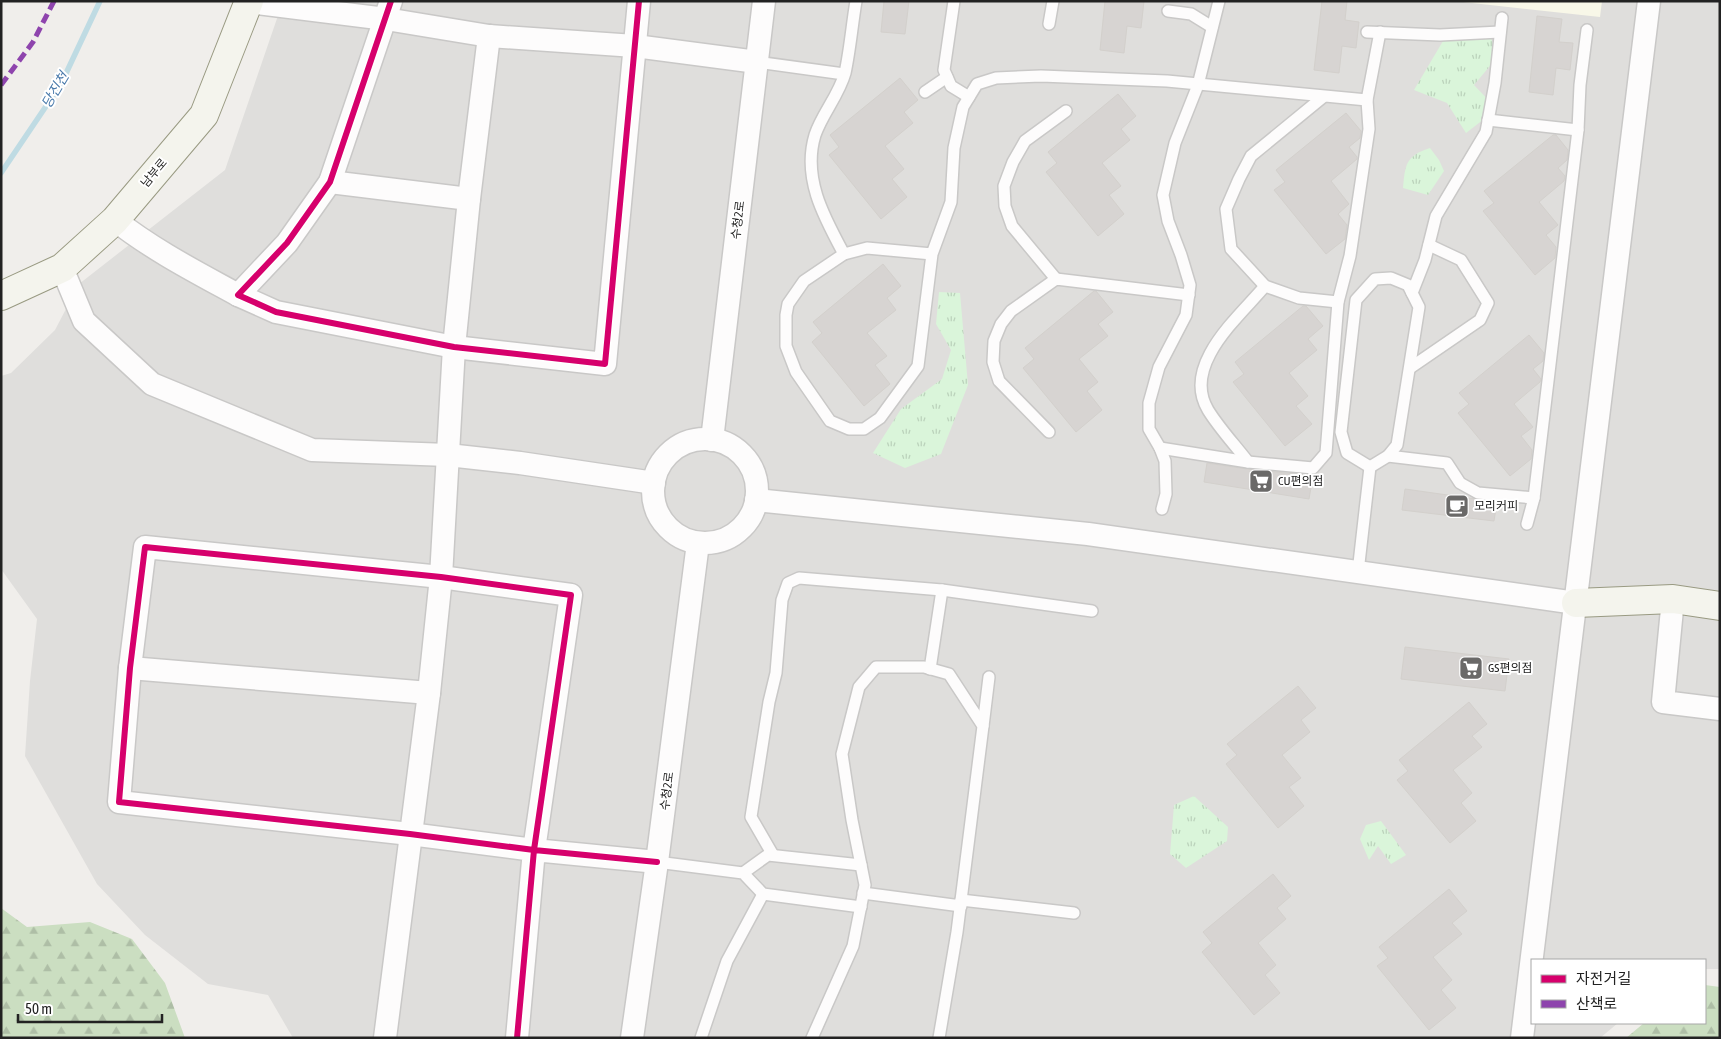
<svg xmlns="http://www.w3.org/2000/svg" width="1721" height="1039" viewBox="0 0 1721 1039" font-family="'Asap Condensed','Noto Sans KR',sans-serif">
	<defs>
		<pattern id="forest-firs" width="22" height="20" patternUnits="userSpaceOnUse" patternTransform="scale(1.25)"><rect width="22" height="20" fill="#cbdec1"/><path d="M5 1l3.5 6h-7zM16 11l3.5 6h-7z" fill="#aebea6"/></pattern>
		<pattern id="park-tufts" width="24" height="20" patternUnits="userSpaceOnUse" patternTransform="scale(1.25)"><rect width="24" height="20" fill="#daf5da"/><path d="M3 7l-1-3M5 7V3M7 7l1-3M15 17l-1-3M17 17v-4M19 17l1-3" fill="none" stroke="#bbd2bb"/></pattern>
	</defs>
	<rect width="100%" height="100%" fill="#f0eeeb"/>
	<path fill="#dfdedc" d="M 283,1 L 1720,1 L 1720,969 L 1705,969 L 1705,960 L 1532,960 L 1532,1023 L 1618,1023 L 1600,1038 L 293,1038 L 268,995 L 208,984 L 145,935 L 97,884 L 25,756 L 30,681 L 37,619 L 1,569 L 1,376 L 11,373 L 55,330 L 79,284 L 225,170 Z"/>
	<path fill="#f8f7e8" d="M 1454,1 L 1602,1 L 1600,17 Z"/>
	<g fill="url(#forest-firs)">
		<path d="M 1,908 L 27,927 L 90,922 L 132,939 L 165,983 L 185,1038 L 1,1038 Z"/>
		<path d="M 1705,985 L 1720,987 L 1720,1038 L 1626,1038 L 1644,1023 L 1705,1023 Z"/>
	</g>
	<g fill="url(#park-tufts)">
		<path d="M 1485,27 L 1499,55 L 1474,85 L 1497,109 L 1466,133 L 1447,103 L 1414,90 L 1446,36 Z"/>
		<path d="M 1430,148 L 1439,160 L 1444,171 L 1428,195 L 1403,188 C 1405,164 1406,156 1430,148 Z"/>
		<path d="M 939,292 L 960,293 L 968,385 L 941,454 L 905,468 L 873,453 L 901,409 L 942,379 L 951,350 L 936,324 Z"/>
		<path d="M 1194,796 L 1228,827 L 1227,841 L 1186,868 L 1170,854 L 1174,805 Z"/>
		<path d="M 1381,821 L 1406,855 L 1391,864 L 1378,846 L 1369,860 L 1360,839 L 1366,825 Z"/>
	</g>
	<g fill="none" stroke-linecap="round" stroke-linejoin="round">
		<path stroke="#bfdbe3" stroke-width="5.5" d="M 1,173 L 61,84 L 100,1"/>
	</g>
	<g fill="#d7d4d2" stroke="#d3d0cc">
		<path d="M 884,1 L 909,1 L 905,34 L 881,32 Z"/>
		<path d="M 1105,1 L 1144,1 L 1141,28 L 1127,26 L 1124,53 L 1100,50 Z"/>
		<path d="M 1322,1 L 1347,1 L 1345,20 L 1359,22 L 1356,48 L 1342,46 L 1339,73 L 1314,70 Z"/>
		<path d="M 1537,16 L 1562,19 L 1559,42 L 1573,43 L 1570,70 L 1556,68 L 1553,95 L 1529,92 Z"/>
		<path d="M 900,78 L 918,100 L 904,112 L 913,123 L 885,146 L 904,169 L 892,179 L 907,197 L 881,219 L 829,155 L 839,147 L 830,135 Z"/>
		<path d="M 1118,94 L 1136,116 L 1121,129 L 1130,140 L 1102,163 L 1121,186 L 1109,195 L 1124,214 L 1098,236 L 1046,172 L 1057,163 L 1048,152 Z"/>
		<path d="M 1346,113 L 1361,131 L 1360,138 L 1349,147 L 1357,157 L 1357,159 L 1331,181 L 1349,204 L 1338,214 L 1347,225 L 1345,239 L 1326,254 L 1274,190 L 1285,182 L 1276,170 Z"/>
		<path d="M 1553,135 L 1556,135 L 1568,150 L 1567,160 L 1558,168 L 1565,176 L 1564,181 L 1539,202 L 1558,225 L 1546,235 L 1556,247 L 1555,258 L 1535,275 L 1483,211 L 1494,203 L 1484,191 Z"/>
		<path d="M 883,264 L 901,286 L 887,298 L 896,310 L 867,333 L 887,356 L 875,365 L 890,384 L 864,406 L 812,342 L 822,333 L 813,322 Z"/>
		<path d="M 1094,291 L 1096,291 L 1113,312 L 1098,324 L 1108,336 L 1079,359 L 1098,382 L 1087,391 L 1102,410 L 1076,432 L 1023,368 L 1034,359 L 1025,348 Z"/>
		<path d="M 1303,306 L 1306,306 L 1323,326 L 1308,339 L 1317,350 L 1289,373 L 1308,396 L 1296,406 L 1312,424 L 1285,446 L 1233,382 L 1244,374 L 1235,362 Z"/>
		<path d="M 1529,335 L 1544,353 L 1543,361 L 1533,369 L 1541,379 L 1540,382 L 1514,404 L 1533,427 L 1521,436 L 1532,450 L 1531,459 L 1510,476 L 1458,413 L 1469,404 L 1459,393 Z"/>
		<path d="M 1207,463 L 1247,469 L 1313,476 L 1309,499 L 1204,482 Z"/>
		<path d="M 1405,489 L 1497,502 L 1494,521 L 1402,510 Z"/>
		<path d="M 1405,647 L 1509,659 L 1505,691 L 1401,679 Z"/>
		<path d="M 1298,686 L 1316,708 L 1301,720 L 1310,732 L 1282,755 L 1301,778 L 1289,787 L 1304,806 L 1278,828 L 1226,764 L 1237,755 L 1227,744 Z"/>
		<path d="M 1469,702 L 1487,724 L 1472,736 L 1482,747 L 1453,770 L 1472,793 L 1461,803 L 1476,821 L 1450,843 L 1397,780 L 1408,771 L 1399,760 Z"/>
		<path d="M 1273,874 L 1291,896 L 1277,908 L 1286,919 L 1258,943 L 1276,965 L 1265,975 L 1280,993 L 1254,1015 L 1202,952 L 1212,943 L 1203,932 Z"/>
		<path d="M 1449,889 L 1467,911 L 1452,923 L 1462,934 L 1433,957 L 1452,980 L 1441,990 L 1456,1008 L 1429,1030 L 1377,966 L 1388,958 L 1379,947 Z"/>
	</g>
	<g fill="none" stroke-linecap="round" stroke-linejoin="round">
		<g stroke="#c9c8c7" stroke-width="14">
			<g id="service">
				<path d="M 954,1 L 944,70 L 951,86 L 969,97"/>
				<path d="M 1168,11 L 1191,14 L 1212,27"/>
				<path d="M 1049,24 L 1053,1"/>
				<path d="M 1367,32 L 1440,35 L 1500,32"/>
				<path d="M 757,62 L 844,74"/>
				<path d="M 925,92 L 947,77"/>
				<path d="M 1323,97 L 1251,156 L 1239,179 L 1226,209 L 1231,249 L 1265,286 L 1299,298 L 1338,302"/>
				<path d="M 1488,120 L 1578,130"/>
				<path d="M 844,254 C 824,217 802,178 815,135 C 822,114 839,95 845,73 C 850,50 852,25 856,1"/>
				<path d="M 932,254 L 867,248 L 844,254 L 804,281 L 788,304 L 786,315 L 786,346 L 796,372 L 830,421 L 849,429 L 864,429 L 880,418 L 918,366 L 932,254 L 951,202 L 954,148 L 963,107 L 977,84 L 996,78 L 1041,76 L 1167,81 L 1367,100"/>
				<path d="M 1391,278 L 1408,285 L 1419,307 L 1397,445 L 1388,456 L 1370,467 L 1347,453 L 1341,432 L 1356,300 L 1375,279 Z"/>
				<path d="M 1056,279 L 1012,226 L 1005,206 L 1004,186 L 1013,162 L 1025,141 L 1066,111"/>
				<path d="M 1412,293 L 1425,260 L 1436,216 L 1486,132 L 1495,83 L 1502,18"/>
				<path d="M 1410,368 L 1480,320 L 1488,303 L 1461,260 L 1429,245"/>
				<path d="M 1049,432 L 999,381 L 993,362 L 994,341 L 1001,324 L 1011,311 L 1056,279 L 1189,295"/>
				<path d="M 1160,448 L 1248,462 L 1313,468 L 1326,453 L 1338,302 L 1350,256 L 1369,129 L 1367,100 L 1380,32"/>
				<path d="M 1388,456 L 1447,463 L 1460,483 L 1478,493 L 1534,498"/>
				<path d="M 1248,462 C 1235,445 1219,428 1208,410 C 1181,365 1239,317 1265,286"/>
				<path d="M 1162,509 L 1166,494 L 1165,461 L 1160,448 L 1149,429 L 1149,403 L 1159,367 L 1186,315 L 1190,285 L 1181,255 L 1168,221 L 1163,195 L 1175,143 L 1198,85 L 1219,1"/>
				<path d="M 1527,524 L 1534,498 L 1578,130 L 1580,85 L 1587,30"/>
				<path d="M 1358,572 L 1370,467"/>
				<path d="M 930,669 L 942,590"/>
				<path d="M 983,726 L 989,677"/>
				<path d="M 773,855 L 751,817 L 769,702 L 776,673 L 782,600 L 788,583 L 799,578 L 942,590 L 1092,611"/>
				<path d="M 657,862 L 743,873 L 763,894 L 861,907"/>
				<path d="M 743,873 L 768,855 L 861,865"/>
				<path d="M 863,893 L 961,906"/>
				<path d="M 961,900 L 1074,913"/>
				<path d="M 701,1038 L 727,961 L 763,894"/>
				<path d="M 812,1038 L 853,946 L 865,885 L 852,820 L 842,754 L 859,687 L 876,667 L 924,667 L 949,674 L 983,726 L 957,932 L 939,1038"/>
			</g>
		</g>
		<g stroke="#c9c8c7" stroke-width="25">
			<g id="minor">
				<path d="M 391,1 L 330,182 L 287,243 L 238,295 L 276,312 L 454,347 L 605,364 L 639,1"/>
				<path d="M 249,2 L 386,19 L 489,36 L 635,46 L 757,62"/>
				<path d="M 330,182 L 469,199"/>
				<path d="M 115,220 C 153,250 196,272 238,295"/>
				<path d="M 62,268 L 84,321 L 152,384 L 312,450 L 448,455 L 520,463 L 654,483"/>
				<circle cx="705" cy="491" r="52"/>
				<path d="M 712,440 L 764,1"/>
				<path d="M 756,500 L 1088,534 L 1576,603"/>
				<path d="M 1673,599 L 1663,702 L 1720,709"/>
				<path d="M 130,668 L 429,693"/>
				<path d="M 385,1038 L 429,693 L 441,577 L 454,347 L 469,199 L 489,36"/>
				<path d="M 517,1038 L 534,850 L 571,595 L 441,577 L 145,547 L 130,668 L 119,802 L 410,834 L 534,850 L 657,862"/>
				<path d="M 632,1038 L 657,862 L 698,543"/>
				<path d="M 1522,1038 L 1649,1"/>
			</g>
		</g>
		<g stroke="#999a82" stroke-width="30">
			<g id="secondary">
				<path d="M 1,296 L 62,268 L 115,220 L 204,115 L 249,1"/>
				<path d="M 1576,603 L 1673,599 L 1720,606"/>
			</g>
		</g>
		<use href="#service" stroke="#fdfcfc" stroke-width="11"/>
		<use href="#minor" stroke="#fdfcfc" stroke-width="22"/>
		<use href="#secondary" stroke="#f4f4ed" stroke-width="28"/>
		<path stroke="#8e44ad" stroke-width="5" stroke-dasharray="10 5" stroke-linecap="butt" d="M 1,85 L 33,42 L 54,1"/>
		<g stroke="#fff" stroke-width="9">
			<g id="cycleway">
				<path d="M 391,1 L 330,182 L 287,243 L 238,295 L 276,312 L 454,347 L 605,364 L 639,1"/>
				<path d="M 517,1038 L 534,850 L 571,595 L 441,577 L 145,547 L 130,668 L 119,802 L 410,834 L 534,850 L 657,862"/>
			</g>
		</g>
		<use href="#cycleway" stroke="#d6006c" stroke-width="6"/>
	</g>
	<defs>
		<g id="supermarket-square" transform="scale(1.25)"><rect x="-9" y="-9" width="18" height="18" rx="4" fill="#6a6968" stroke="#fff"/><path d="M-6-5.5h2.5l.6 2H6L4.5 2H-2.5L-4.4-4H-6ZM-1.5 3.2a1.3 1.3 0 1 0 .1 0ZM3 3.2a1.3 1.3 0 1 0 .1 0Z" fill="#fff"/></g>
		<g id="cafe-square" transform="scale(1.25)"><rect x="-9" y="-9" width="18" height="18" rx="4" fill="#6a6968" stroke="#fff"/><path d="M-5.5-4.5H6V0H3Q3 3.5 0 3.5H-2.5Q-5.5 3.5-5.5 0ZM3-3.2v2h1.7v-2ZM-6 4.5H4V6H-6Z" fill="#fff"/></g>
	</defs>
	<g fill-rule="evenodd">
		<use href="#supermarket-square" x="1261" y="481"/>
		<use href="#cafe-square" x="1457" y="506"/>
		<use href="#supermarket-square" x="1471" y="668"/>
	</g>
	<g text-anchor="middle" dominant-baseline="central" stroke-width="4" stroke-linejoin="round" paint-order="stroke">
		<g font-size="12" fill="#222" stroke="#fff">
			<text transform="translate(154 173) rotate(-50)">남부로</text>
			<text transform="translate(738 220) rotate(-83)">수청2로</text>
			<text transform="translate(667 791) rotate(-83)">수청2로</text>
		</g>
		<g font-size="12" fill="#222" stroke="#fff" text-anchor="start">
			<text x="1278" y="481">CU편의점</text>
			<text x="1474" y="506">모리커피</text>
			<text x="1488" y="668">GS편의점</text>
		</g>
		<g font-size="14" font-style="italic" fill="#4a7aab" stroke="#fff">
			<text transform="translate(55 90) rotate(-59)">당진천</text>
		</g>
	</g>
	<rect width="1721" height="1039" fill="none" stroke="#222222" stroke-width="5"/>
	<rect x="1531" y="959" width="175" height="65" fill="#ffffff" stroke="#a7a7a7"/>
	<rect x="1541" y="975" width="25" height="8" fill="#d6006c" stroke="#a7a7a7"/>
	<text x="1576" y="984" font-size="15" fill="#222222">자전거길</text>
	<rect x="1541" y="1000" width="25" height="8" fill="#8e44ad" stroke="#a7a7a7"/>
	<text x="1576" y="1009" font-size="15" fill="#222222">산책로</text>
	<path d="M18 1014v8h144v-8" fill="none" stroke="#222222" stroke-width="2.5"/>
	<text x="25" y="1014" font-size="15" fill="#222222" stroke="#ffffff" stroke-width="4" paint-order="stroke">50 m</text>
</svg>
